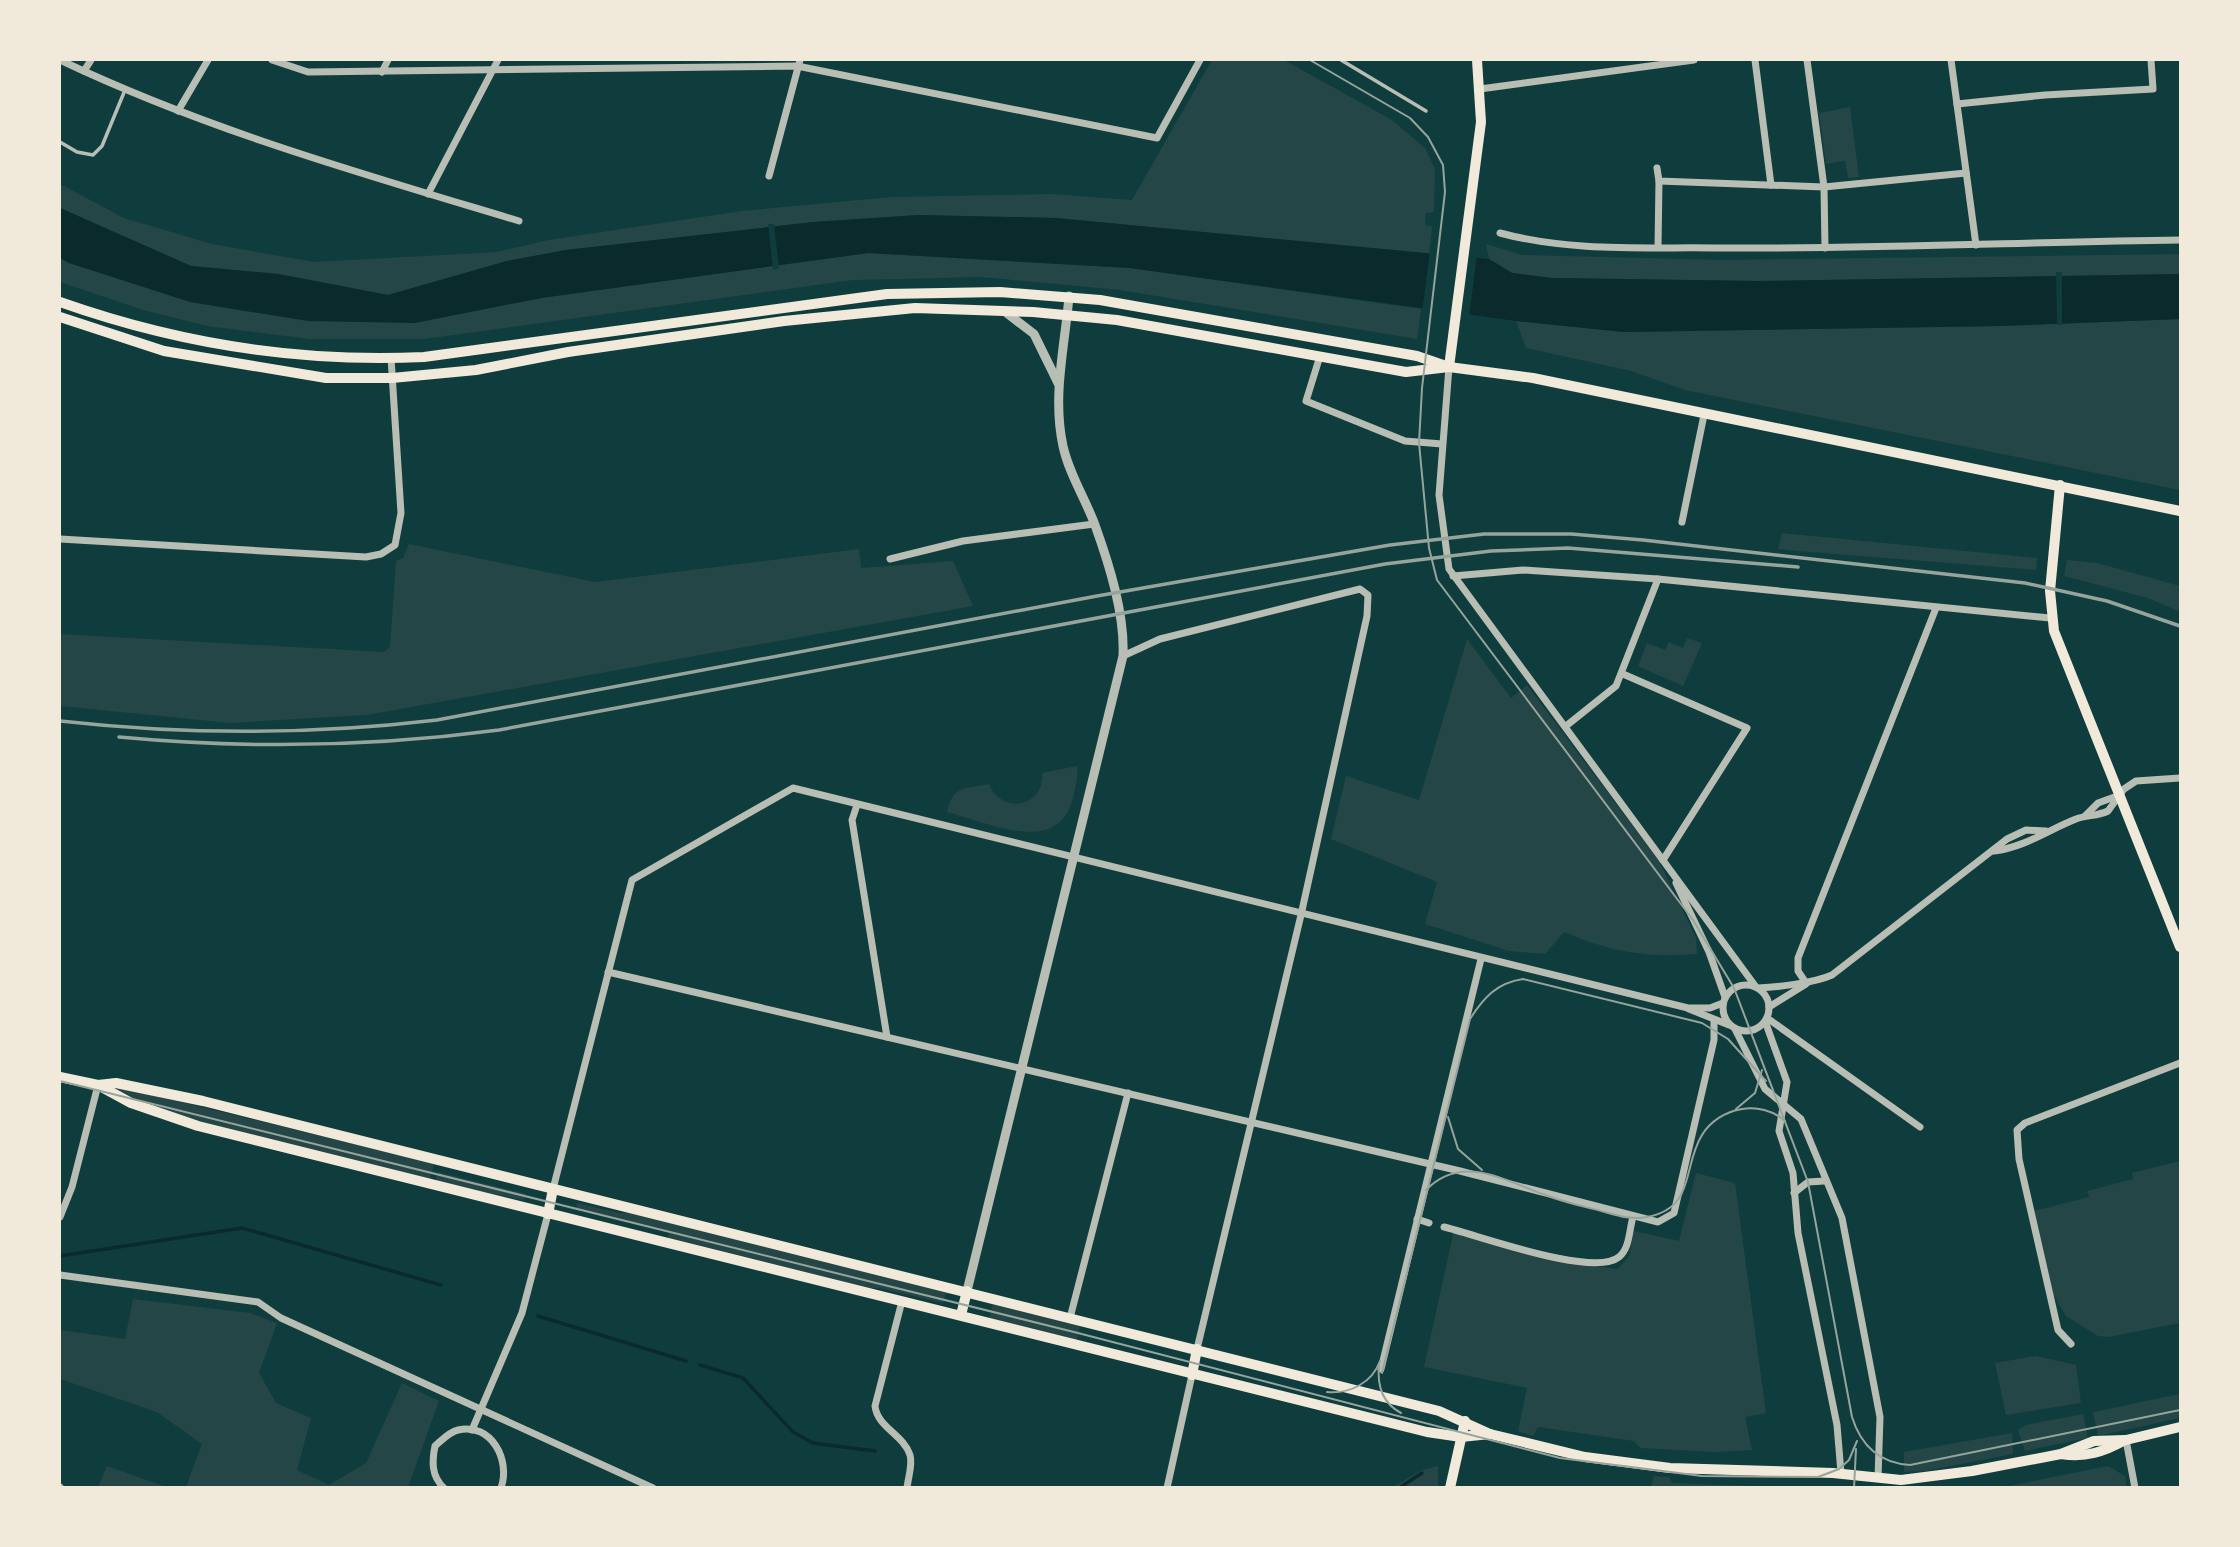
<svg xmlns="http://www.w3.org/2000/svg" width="2240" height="1547" viewBox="0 0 2240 1547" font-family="'Crimson Pro',serif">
	<rect width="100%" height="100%" fill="#0f3d3e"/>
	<g fill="#244646">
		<path d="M 1212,60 L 1284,60 L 1392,120 L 1425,148 L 1435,169 L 1434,212 L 1426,213 L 1425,225 L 1432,227 L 1429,254 L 1056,218 L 919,215 L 814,222 L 566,250 L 507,261 L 388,295 L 278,274 L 191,266 L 60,208 L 60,184 L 124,218 L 212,244 L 314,262 L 497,252 L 548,240 L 742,211 L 891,197 L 1052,194 L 1132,200 Z"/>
		<path d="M 1850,107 L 1859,177 L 1848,178 L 1845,161 L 1826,164 L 1819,113 Z"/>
		<path d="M 1486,244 L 1522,255 L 1722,260 L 2180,254 L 2180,274 L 1758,281 L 1552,278 L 1512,273 L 1489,259 Z"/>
		<path d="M 868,253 L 1130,268 L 1421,309 L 1417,339 L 1120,290 L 981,277 L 853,280 L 424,339 L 310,339 L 207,326 L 143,310 L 60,282 L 60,258 L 69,263 L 414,323 L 541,298 Z"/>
		<path d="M 2180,319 L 2180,490 L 1685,390 L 1631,371 L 1526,348 L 1516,321 L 1624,332 L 2000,326 Z"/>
		<path d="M 1782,533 L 2037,558 L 2036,570 L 1797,551 L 1778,549 Z"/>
		<path d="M 409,544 L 595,582 L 859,549 L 861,568 L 953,561 L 973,606 L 367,715 L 230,723 L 60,706 L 60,634 L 384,652 L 390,647 L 396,561 L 403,558 Z"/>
		<path d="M 2067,560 L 2097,563 L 2180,586 L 2180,612 L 2148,598 L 2064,576 Z"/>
		<path d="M 1687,638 L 1702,643 L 1683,686 L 1638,666 L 1647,643 L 1665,650 L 1669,642 L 1683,648 Z"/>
		<path d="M 1467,639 L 1511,698 L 1527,685 L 1659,861 L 1696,938 L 1697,954 C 1645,958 1612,952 1564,932 L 1545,954 L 1509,951 L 1425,924 L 1437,882 L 1331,839 L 1346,776 L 1419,800 Z"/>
		<path d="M 1077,766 C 1079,777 1075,787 1073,798 C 1058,858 987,822 947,812 C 953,785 965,789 989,784 C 1001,815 1045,808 1042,773 Z"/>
		<path d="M 114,1086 L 434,1163 L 430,1181 L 201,1124 L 122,1095 Z"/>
		<path d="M 2180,1161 L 2180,1323 L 2108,1337 L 2098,1336 L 2066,1316 L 2053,1294 L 2034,1211 L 2089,1197 L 2087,1191 L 2133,1179 L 2132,1173 Z"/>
		<path d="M 438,1172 L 526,1194 L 524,1200 L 435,1183 Z"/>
		<path d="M 1696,1173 L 1735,1183 L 1766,1413 L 1745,1417 L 1752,1450 L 1714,1452 L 1640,1448 L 1634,1441 L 1538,1427 L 1533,1436 L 1518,1431 L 1527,1388 L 1424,1367 L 1454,1230 L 1553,1260 L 1618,1269 L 1629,1256 L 1634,1231 L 1679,1241 Z"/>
		<path d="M 577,1203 L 620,1213 L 637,1213 L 953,1294 L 946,1294 L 943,1303 L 879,1288 L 862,1288 L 668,1239 L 669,1232 L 576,1209 Z"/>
		<path d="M 133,1299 L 250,1313 L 277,1323 L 259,1373 L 276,1403 L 311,1418 L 297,1470 L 329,1485 L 366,1463 L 402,1383 L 439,1401 L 408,1487 L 186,1487 L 202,1444 L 157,1412 L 60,1379 L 60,1330 L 125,1339 Z"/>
		<path d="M 993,1303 L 1081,1323 L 1076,1343 L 989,1320 Z"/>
		<path d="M 2036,1356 L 2076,1365 L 2081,1403 L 2006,1415 L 1995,1363 Z"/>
		<path d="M 2180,1394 L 2180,1418 L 2098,1436 L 2093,1412 Z"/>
		<path d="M 2083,1414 L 2088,1438 L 2025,1451 L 2018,1430 L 2026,1425 Z"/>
		<path d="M 2012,1433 L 2013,1454 L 1925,1471 L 1904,1472 L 1904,1452 Z"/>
		<path d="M 107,1466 L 166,1487 L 98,1487 Z"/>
		<path d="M 1438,1466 L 1438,1487 L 1393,1487 L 1422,1470 Z"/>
		<path d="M 2108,1466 L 2125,1476 L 2127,1487 L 2004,1487 Z"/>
		<path d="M 1654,1476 L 1669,1477 L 1672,1483 L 1779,1487 L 1651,1487 Z"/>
	</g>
	<path fill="#0a2a2b" d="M 60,208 L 191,266 L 278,274 L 388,295 L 507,261 L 566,250 L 814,222 L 919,215 L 1056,218 L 1489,259 L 1512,273 L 1552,278 L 1758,281 L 2180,274 L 2180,319 L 2000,326 L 1624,332 L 1516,321 L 1130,268 L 868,253 L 541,298 L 414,323 L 308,321 L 190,302 L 69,263 L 60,258 Z"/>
	<g fill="#0f3d3e">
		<path d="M 768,224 L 774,224 L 779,269 L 773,270 Z"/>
		<path d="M 1430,251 L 1477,254 L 1469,318 L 1422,312 Z"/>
		<path d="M 2056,272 L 2062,272 L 2062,325 L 2057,325 Z"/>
	</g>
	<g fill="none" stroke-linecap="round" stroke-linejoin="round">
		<g stroke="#0a2a2b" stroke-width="3.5">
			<path d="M 60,1256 L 242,1228 L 441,1285"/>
			<path d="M 538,1316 L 686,1361"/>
			<path d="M 700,1365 L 743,1378 L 793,1432 L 813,1443 L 875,1451"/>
			<path d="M 1399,1488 L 1422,1473"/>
		</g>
		<g stroke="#b8beb3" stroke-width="3.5">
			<path d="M 1341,60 L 1426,111"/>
			<path d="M 60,142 L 77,152 L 93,155 L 102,146 L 125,90"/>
		</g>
		<g stroke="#b8beb3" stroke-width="7">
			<path d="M 60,60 C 207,130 363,174 519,221"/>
			<path d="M 272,60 L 308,72 L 797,66 L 1157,138 L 1200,60"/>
			<path d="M 1755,60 L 1771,185"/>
			<path d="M 1807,60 L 1824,187 L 1825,248"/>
			<path d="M 1951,60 L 1976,245"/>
			<path d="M 84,71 L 91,60"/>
			<path d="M 382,72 L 388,60"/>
			<path d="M 1480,89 L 1694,60"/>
			<path d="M 1957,104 L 2045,95 L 2153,89 L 2151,60"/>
			<path d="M 178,111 L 208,60"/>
			<path d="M 1657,168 L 1659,181 L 1824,187 L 1966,173"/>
			<path d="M 769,176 L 800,60"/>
			<path d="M 428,194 L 498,60"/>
			<path d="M 1500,233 C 1570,252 1646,247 1717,248 C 1872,249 2026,242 2180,240"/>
			<path d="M 1658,247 L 1659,181"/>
			<path d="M 1320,356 L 1306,401 L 1405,441 L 1442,444"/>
			<path d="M 1449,367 L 1439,495 L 1449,569 L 1756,987"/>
			<path d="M 1682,522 L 1704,415"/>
			<path d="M 60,539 L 366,557 L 381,554 L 395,545 L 401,513 L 391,358"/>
			<path d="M 890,559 L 963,541 L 1094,524"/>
			<path d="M 1453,576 L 1523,570 L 1658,579 L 2050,618"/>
			<path d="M 1123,656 L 1160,639 L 1360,589 L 1368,595 L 1367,616 L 1301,915 L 1197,1349"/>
			<path d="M 1623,674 L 1747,728 L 1663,860"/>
			<path d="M 1566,726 L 1616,686 L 1658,579"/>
			<path d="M 857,805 L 852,820 L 887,1037"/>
			<path d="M 2085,816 L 2098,803 L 2120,795"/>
			<path d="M 1994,851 C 2025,847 2048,830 2076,819 C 2087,815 2098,816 2108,811 L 2124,789 L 2136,781 L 2180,778"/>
			<path d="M 1676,883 L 1709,952 L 1725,997"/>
			<path d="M 608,972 L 1460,1171 L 1658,1222 L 1674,1213 L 1714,1040 L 1714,1021"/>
			<path d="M 1806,983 L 1798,971 L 1798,958 L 1936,608"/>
			<circle cx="1746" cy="1008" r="23"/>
			<path d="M 1758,988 C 1778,987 1814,983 1832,975 L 2007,839 L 2026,830 L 2046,831"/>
			<path d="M 1769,1007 L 1806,984"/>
			<path d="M 1689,1009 L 1729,1025"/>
			<path d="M 1767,1018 L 1920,1127"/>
			<path d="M 1765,1021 L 1787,1082 L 1779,1131 L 1793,1173 L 1798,1233 L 1837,1425 L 1841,1473"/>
			<path d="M 1735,1029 L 1765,1089 L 1801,1119 L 1842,1218 L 1880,1417 L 1878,1478"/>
			<path d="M 553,1189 L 632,880 L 793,788 L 1688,1008 L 1710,1008 L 1723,1003"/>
			<path d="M 1794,1193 L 1808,1182 L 1824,1181"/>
			<path d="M 60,1217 L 72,1187 L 98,1085"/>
			<path d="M 1417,1219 L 1429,1223"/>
			<path d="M 1444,1227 C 1478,1235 1593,1278 1619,1257 C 1630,1248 1629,1230 1633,1217"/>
			<path d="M 60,1275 L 258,1302 L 281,1318 L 653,1488"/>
			<path d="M 902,1301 L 875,1406 C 877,1427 904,1435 910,1455 C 913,1464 908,1478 907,1488"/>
			<path d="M 1070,1318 L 1128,1093"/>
			<path d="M 2071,1344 L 2058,1330 L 2019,1159 L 2017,1130 L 2025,1123 L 2180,1063"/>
			<path d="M 1381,1369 L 1481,959"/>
			<path d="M 472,1430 L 522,1313 L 548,1214"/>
			<path d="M 2126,1440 L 2135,1488"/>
			<path d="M 60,1487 L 60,1488"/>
			<path d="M 444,1488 C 431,1476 432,1461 435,1446 C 442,1440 449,1432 458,1430 C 491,1422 511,1460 501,1488"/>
			<path d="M 1167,1488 L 1192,1375"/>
		</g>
		<g stroke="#b8beb3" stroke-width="9">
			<path d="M 1004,311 L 1034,334 L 1058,383"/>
			<path d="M 967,1291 L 1123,656 C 1125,614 1109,564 1095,525 C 1085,498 1069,474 1063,446 C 1052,396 1065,346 1069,296"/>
		</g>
		<g stroke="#f1e9da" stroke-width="10">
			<path d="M 60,302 C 179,344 298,363 424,357 L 887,294 L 1000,292 L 1100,300 L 1417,356 L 1449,367 L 1533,378 L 2180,511"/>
			<path d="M 60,317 L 164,351 L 326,378 L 392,378 L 476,370 L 568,352 L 784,321 L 915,308 L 1033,312 L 1117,320 L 1406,372 L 1449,367"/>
			<path d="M 1449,367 L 1481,122 L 1477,60"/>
			<path d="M 2060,485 L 2050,591 L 2054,631 L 2180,947"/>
			<path d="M 60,1077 L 98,1085 L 131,1103 L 198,1126 L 1427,1432 L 1461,1437 L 1490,1434"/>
			<path d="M 98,1085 L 116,1083 L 203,1101 L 1439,1411 L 1490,1434 L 1585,1457 L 1670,1468 L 1833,1473 L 1901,1480 L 1972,1471 L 2061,1454 L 2094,1441 L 2126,1440 L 2180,1427"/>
			<path d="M 548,1214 L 553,1189"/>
			<path d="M 961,1315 L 967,1291"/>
			<path d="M 1192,1375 L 1197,1349"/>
			<path d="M 2061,1454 C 2085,1458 2104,1452 2125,1440"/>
			<path d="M 1450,1488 L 1465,1421"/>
		</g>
		<g stroke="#97a49c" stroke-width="2">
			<path d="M 1310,60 L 1410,118 L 1428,137 L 1443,165 L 1445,192 L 1422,388 L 1419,443 L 1429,548 L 1437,580 L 1693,920 L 1734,988 L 1808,1182 L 1852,1417 C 1861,1446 1880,1463 1910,1465 L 2180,1410"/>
			<path d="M 60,1081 L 1074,1332 L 1560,1458 L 1702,1476 L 1818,1477 L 1839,1469 L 1849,1460 L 1857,1441"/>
			<path d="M 1736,1109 L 1755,1093 L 1762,1070"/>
			<path d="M 1448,1117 L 1458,1149 L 1482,1170"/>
			<path d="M 1426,1190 C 1463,1152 1507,1182 1548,1196 C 1567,1203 1586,1207 1605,1212 C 1619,1216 1632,1220 1647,1217 C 1696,1208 1682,1167 1702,1135 C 1719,1107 1761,1099 1785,1121"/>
			<path d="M 1379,1365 C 1377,1385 1382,1403 1401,1413"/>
			<path d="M 1382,1373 L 1470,1019 C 1484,997 1497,983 1523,979 L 1702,1023 L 1728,1039 L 1766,1081"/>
			<path d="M 1327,1392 C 1350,1394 1372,1383 1380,1361"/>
			<path d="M 1854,1488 L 1856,1449"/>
		</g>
		<g stroke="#97a49c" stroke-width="3.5">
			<path d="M 60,721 C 186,735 311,735 437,720 L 1097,596 L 1390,545 L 1484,534 L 1571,534 L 1643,540 L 2025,583 L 2107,601 L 2180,626"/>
			<path d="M 119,737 C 246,749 372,747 499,730 L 1385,564 L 1491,551 L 1568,548 L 1798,567"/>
		</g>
	</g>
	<rect width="2240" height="1547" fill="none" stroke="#f1e9da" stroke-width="122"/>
</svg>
